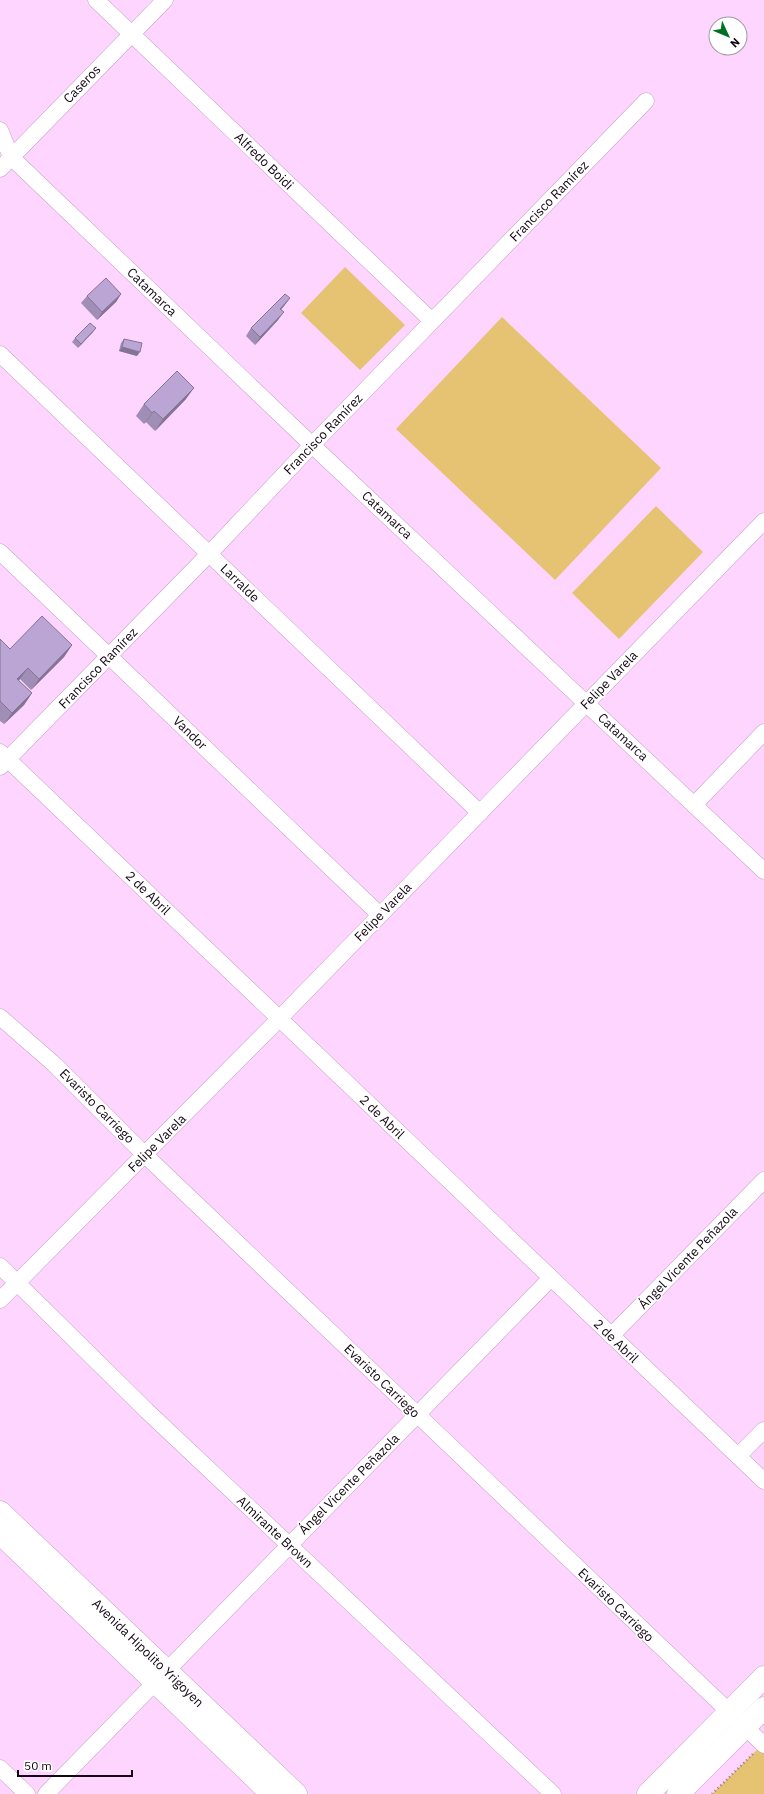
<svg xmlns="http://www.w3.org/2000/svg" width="764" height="1794" viewBox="0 0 764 1794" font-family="'IBM Plex Sans',sans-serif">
	<rect width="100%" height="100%" fill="#fed5fe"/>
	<g fill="#e6c372">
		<path d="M 345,267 L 405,325 L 360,370 L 301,313 Z"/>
		<path d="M 502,317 L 661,468 L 555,580 L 396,429 Z"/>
		<path d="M 656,506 L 703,552 L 619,639 L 572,593 Z"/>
		<path d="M 763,1744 L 764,1745 L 764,1794 L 712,1794 Z"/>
	</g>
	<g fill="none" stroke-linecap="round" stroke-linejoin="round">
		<g stroke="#c7a0c7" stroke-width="17">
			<g id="street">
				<path d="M 96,0 L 432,321"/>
				<path d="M 0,130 L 11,157 L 312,445 L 764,871"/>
				<path d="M 0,169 L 165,0"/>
				<path d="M 0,354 L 480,813"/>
				<path d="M 0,552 L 380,915"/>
				<path d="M 0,752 L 764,1481"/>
				<path d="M 0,767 L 209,554 L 312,445 L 646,101"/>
				<path d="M 694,805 L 764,732"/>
				<path d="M 0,1017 L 54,1064 L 145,1155 L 764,1745"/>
				<path d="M 0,1266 L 147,1411 L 553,1794"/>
				<path d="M 0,1300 L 279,1019 L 764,521"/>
				<path d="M 611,1336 L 764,1180"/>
				<path d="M 738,1456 L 764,1430"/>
				<path d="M 0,1768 L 27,1794"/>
				<path d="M 46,1794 L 551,1278"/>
			</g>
		</g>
		<g stroke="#c7a0c7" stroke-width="23">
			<g id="secondary">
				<path d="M 0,1512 L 296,1794"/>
				<path d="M 0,1533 L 272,1794"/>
				<path d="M 648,1794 L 764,1677"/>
				<path d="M 678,1794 L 764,1708"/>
			</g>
		</g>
		<path stroke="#937793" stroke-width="2.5" stroke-dasharray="1 3" stroke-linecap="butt" d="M 712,1794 L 753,1754"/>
		<use href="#street" stroke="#fff" stroke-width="16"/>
		<use href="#secondary" stroke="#fff" stroke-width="22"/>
	</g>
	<g fill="#a18eb6">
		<path d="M 121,294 L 116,302 L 97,320 L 81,303 L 87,296 Z"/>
		<path d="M 290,298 L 281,310 L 278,320 L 255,345 L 246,336 L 251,328 Z"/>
		<path d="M 93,332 L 78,348 L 72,342 L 75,338 Z"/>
		<path d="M 124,339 L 137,356 L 119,351 L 121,343 Z"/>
		<path d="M 186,399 L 155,431 L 146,422 L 144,424 L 136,416 L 144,404 Z"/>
		<path d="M 0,639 L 10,649 L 72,645 L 64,657 L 31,690 L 20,679 L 19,681 L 32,693 L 24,705 L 4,724 L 0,721 Z"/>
	</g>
	<g fill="#837494">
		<path d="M 121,294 L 116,302 L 97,320 L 102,312 Z"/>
		<path d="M 290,298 L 284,306 L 274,317 L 280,309 Z"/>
		<path d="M 284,312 L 278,320 L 255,345 L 260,337 Z"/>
		<path d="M 96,328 L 93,332 L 78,348 L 81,344 Z"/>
		<path d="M 122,347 L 140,352 L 137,356 L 119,351 Z"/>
		<path d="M 194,388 L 186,399 L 155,431 L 163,419 Z"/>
		<path d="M 154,411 L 146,422 L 144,424 L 152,413 Z"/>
		<path d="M 72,645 L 64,657 L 31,690 L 39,679 Z"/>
		<path d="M 28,668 L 20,679 L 9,690 L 17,679 Z"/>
		<path d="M 32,693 L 24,705 L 4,724 L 12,713 Z"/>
	</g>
	<g fill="#bba5d4" stroke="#837494">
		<path d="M 106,278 L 121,294 L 102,312 L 87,296 Z"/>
		<path d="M 285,294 L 290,298 L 280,309 L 284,312 L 260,337 L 251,328 Z"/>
		<path d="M 90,323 L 96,328 L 81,344 L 75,338 Z"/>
		<path d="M 124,339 L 142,343 L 140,352 L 122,347 Z"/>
		<path d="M 177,371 L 194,388 L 163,419 L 154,411 L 152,413 L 144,404 Z"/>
		<path d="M 42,616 L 72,645 L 39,679 L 28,668 L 17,679 L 32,693 L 12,713 L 0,701 L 0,639 L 10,649 Z"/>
	</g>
	<g text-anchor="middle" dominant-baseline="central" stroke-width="3.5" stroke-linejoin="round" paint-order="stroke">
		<g font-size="13" fill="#130613" stroke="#fff">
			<text transform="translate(82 84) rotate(-46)">Caseros</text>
			<text transform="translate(264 161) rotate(44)">Alfredo Boidi</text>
			<text transform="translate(549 201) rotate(-46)">Francisco Ramírez</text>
			<text transform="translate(152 292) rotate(44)">Catamarca</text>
			<text transform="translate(323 434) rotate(-46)">Francisco Ramírez</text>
			<text transform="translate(387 515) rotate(43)">Catamarca</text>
			<text transform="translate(240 583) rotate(44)">Larralde</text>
			<text transform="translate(98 668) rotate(-46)">Francisco Ramírez</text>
			<text transform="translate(609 680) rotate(-46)">Felipe Varela</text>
			<text transform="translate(190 733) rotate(44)">Vandor</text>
			<text transform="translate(623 737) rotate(43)">Catamarca</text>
			<text transform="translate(148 893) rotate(44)">2 de Abril</text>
			<text transform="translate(383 912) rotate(-46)">Felipe Varela</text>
			<text transform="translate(97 1106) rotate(45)">Evaristo Carriego</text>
			<text transform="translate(382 1117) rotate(44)">2 de Abril</text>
			<text transform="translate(157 1143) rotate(-45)">Felipe Varela</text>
			<text transform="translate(688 1258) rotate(-46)">Ángel Vicente Peñazola</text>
			<text transform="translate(616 1341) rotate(44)">2 de Abril</text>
			<text transform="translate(382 1381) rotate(44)">Evaristo Carriego</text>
			<text transform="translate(349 1484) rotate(-45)">Ángel Vicente Peñazola</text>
			<text transform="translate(275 1532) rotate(43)">Almirante Brown</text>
			<text transform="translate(616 1605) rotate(44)">Evaristo Carriego</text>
			<text transform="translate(148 1653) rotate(44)">Avenida Hipolito Yrigoyen</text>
		</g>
	</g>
	<g transform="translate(728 36) rotate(134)"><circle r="19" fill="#ffffff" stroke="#a19ba1"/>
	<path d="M0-3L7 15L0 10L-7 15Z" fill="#007124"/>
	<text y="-6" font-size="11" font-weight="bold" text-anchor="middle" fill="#130613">N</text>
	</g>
	<path d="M18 1770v6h114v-6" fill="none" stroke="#130613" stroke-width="2"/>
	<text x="24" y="1770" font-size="12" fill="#130613" stroke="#ffffff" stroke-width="3" paint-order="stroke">50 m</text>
</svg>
